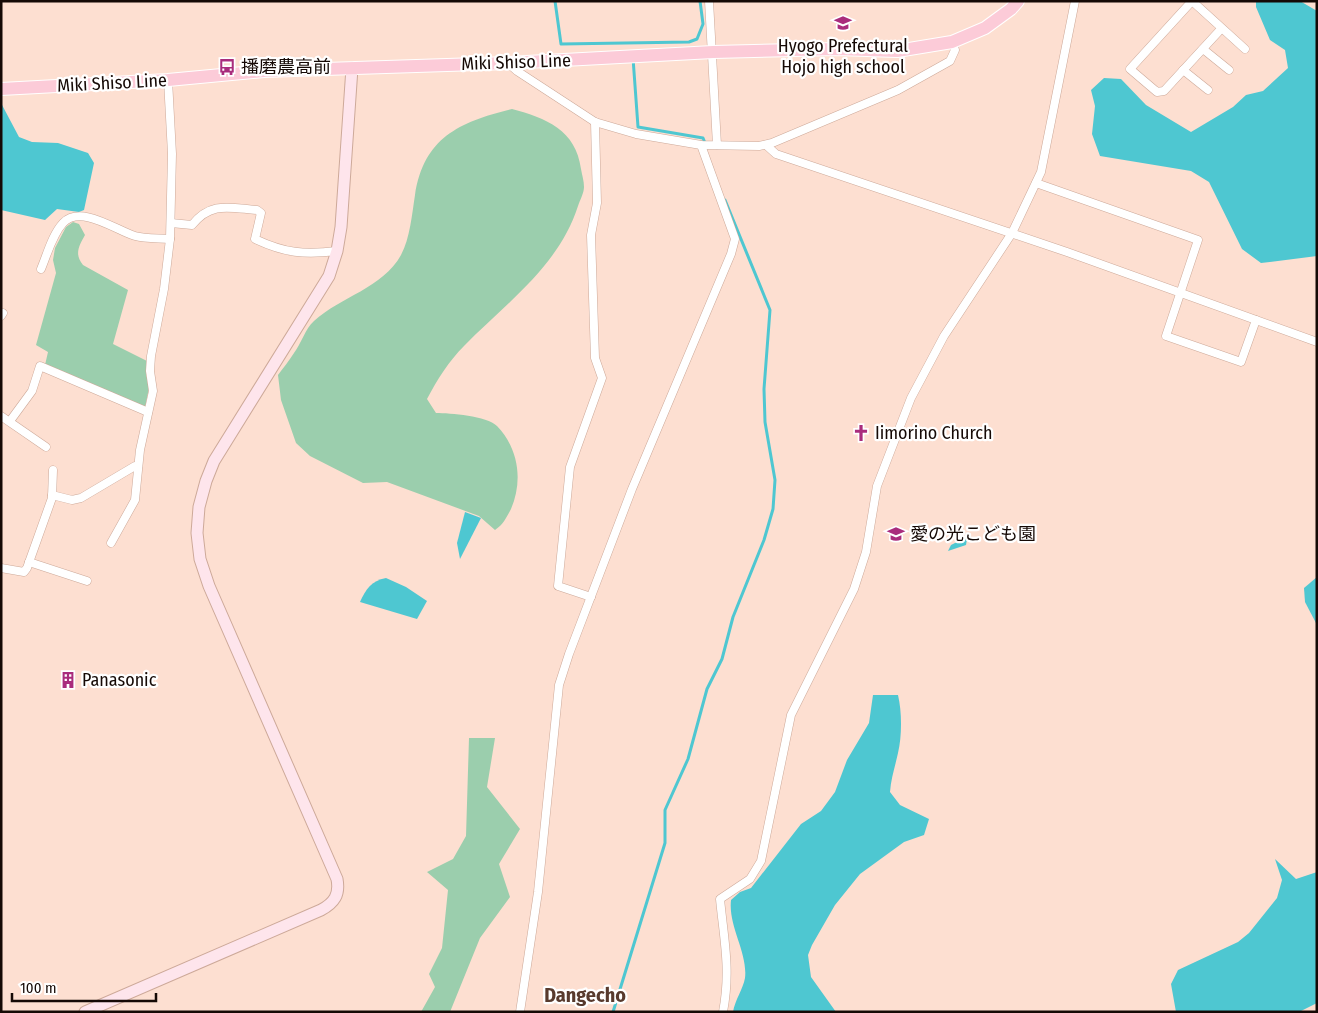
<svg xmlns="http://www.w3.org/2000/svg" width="1318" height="1013" viewBox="0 0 1318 1013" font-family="'Fira Sans Condensed','Noto Sans JP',sans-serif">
	<rect width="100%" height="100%" fill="#fddfd1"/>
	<g fill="#9bcead">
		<path d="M 512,109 C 546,118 576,130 581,169 C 582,175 584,181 584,187 C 584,193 580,200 578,206 C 559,266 506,303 464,346 C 449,361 437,380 427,399 L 436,413 C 450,413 487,416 497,426 C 519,449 523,481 511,509 C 506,518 504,524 495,530 L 479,516 L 387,482 L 363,483 L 310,456 L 296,443 L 281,400 L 278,375 C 283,368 289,361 294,353 C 301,344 305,329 314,321 C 340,297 383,288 401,255 C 410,238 412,214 415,195 C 424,137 460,122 512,109 Z"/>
		<path d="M 73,222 L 79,224 L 85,235 C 79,246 74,254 83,265 L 128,290 L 113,344 L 147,361 L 146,373 L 149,388 L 145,408 L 45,365 L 48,352 L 36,345 L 56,273 L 53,260 L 55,248 L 66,227 Z"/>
		<path d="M 469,738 L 495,738 L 487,787 L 520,829 L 499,864 L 510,897 L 480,938 L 450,1012 L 421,1012 L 435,987 L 429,974 L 442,948 L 448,890 L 427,872 L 453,859 L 466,836 Z"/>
	</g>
	<g fill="#4ec7d1">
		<path d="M 1256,1 L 1300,1 L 1317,11 L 1317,256 L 1261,263 L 1242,249 L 1209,182 L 1191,171 L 1100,156 L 1092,134 L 1095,106 L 1091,90 L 1104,78 L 1121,79 L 1146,105 L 1191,132 L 1233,107 L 1246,95 L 1263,91 L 1288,68 L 1285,50 L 1270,40 L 1256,7 Z"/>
		<path d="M 1,103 L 19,137 L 32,142 L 58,143 L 88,153 L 94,163 L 84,210 L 79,212 L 57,209 L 45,220 L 1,210 Z"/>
		<path d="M 465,512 L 481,518 L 460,559 L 457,543 Z"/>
		<path d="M 965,538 L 967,539 L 966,545 L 948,551 L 951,545 Z"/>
		<path d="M 1317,577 L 1317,625 L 1305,602 L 1304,588 Z"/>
		<path d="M 386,578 L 406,587 L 427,601 L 417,619 L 360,602 C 366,589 371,581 386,578 Z"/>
		<path d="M 873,695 L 898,695 C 902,712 902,736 898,753 C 895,767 891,778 890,792 L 900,805 L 929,819 L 924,835 L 904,842 L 860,874 L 835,905 L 812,945 L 808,955 L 811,977 L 836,1012 L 733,1012 C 735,1000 743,989 745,978 C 748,953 728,926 731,900 L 740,892 L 751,888 L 801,824 L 821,811 L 835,792 L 847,760 L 869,723 Z"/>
		<path d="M 1275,859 L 1296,879 L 1317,872 L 1317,1003 L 1299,1012 L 1176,1012 L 1171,984 L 1178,970 L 1238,942 L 1249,933 L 1277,898 L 1282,880 Z"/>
	</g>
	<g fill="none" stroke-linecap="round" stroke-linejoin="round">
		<g stroke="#4ec7d1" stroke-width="3">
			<path d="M 555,1 L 561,44 L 689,42 L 697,39 L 703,24 L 700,1"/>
			<path d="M 633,58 L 638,127 L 703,138 L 705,143"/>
			<path d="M 613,1012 L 665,843 L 665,810 L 688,759 L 707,689 L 722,659 L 733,617 L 764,540 L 773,509 L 775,480 L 765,422 L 764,389 L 770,310 L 725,200"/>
		</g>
		<g stroke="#cda999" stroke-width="9">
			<g id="street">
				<path d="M 709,1 L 717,145"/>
				<path d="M 1192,1 L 1130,69 L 1157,92 L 1164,91 L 1221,29"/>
				<path d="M 1192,1 L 1245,49"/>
				<path d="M 1203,49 L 1229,70"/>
				<path d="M 508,63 L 517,71 L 595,122 L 636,134 L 701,145 L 759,146 L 772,143 L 898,90 L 950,61 L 955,50 L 952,42"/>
				<path d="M 1183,70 L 1208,90"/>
				<path d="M 766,145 L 776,154 L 1067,252 L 1317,342"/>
				<path d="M 1036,183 L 1198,240 L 1166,336 L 1241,362 L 1256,320"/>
				<path d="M 171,223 L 192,225 C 211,201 230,208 257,210 L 261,213 L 255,239 C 285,253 304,255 337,251"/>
				<path d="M 41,269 C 47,255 52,235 63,223 C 81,204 117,231 135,236 C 146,239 159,238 170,239"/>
				<path d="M 1,316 L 3,313"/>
				<path d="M 1,416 L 46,447"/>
				<path d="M 10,421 L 32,391 L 40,366 L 148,412"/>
				<path d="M 52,495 L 72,500 L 81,498 L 135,466 L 138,467"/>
				<path d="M 111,543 L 135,500 L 140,450 L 153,391 L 150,371 L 151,356 L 164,289 L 170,239 L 172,154 L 168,80"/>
				<path d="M 29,562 L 87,581"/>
				<path d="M 1,568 L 24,572 L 27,568 L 52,498 L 53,470"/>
				<path d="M 591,597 L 558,586 L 570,467 L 602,378 L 595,358 L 591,235 L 597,203 L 595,122"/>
				<path d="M 520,1012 L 538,892 L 559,685 L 569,654 L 632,489 L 731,254 L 735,239 L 701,145"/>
				<path d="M 723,1012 C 731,970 724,940 720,899 L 750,879 L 761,861 L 791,715 L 854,589 L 866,552 L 877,486 L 911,398 L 944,336 L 1012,233 L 1041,172 L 1075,1"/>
			</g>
		</g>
		<g stroke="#cda999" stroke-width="13">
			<path id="secondary" d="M 85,1012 L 321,910 C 334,903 340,895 337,879 L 209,586 L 200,559 L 197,533 L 199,507 L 206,481 L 214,461 L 329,276 L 337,251 L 341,227 L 352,68"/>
		</g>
		<g stroke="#fff" stroke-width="14">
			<path id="primary" d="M 1,89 L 168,80 L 264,71 L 508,63 L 713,52 L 837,49 L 897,51 L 952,42 L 985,28 L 1011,9 L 1018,1"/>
		</g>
		<use href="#street" stroke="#fff" stroke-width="8"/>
		<use href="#secondary" stroke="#fee5ec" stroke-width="11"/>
		<use href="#primary" stroke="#fccbd8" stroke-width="12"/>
	</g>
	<defs>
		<g id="school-bare" transform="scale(1.35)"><path d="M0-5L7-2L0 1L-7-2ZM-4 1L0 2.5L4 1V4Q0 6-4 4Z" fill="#a92c7d" stroke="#fff" stroke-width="2.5" paint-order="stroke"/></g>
		<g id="bus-bare" transform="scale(1.35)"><path d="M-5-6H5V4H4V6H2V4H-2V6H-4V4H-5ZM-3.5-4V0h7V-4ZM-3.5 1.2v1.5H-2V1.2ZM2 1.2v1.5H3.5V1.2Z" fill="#a92c7d" stroke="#fff" stroke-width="2.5" paint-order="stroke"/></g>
		<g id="church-bare" transform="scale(1.35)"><path d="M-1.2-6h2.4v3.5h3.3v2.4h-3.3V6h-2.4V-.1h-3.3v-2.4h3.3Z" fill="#a92c7d" stroke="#fff" stroke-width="2.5" paint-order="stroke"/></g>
		<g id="building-bare" transform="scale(1.35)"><path d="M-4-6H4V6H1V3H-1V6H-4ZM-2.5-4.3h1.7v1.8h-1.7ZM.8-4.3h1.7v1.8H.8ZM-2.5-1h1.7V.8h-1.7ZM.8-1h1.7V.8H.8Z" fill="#a92c7d" stroke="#fff" stroke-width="2.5" paint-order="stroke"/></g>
	</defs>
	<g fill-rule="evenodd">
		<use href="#school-bare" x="843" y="23"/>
		<use href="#bus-bare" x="227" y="67"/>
		<use href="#church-bare" x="861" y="433"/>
		<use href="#school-bare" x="896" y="534"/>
		<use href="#building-bare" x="68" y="680"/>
	</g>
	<g text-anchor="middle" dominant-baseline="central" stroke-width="4.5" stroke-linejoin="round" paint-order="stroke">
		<g font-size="18" fill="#150905" stroke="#fff" text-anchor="start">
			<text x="843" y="46" text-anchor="middle">Hyogo Prefectural<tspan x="843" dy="21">Hojo high school</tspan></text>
			<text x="241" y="67">播磨農高前</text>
			<text x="875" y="433">Iimorino Church</text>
			<text x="910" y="534">愛の光こども園</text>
			<text x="82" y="680">Panasonic</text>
		</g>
		<g font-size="18" fill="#150905" stroke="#fff">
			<text transform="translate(516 62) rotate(-2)">Miki Shiso Line</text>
			<text transform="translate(112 83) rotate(-3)">Miki Shiso Line</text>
		</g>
		<g font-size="20" font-weight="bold" fill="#583a2d" stroke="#fff">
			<text x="585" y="995">Dangecho</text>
		</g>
	</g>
	<rect width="1318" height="1013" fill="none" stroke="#150905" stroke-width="5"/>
	<path d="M12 993v8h144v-8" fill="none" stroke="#150905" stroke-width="2.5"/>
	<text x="20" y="993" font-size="15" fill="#150905" stroke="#ffffff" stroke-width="4" paint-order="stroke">100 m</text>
</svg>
